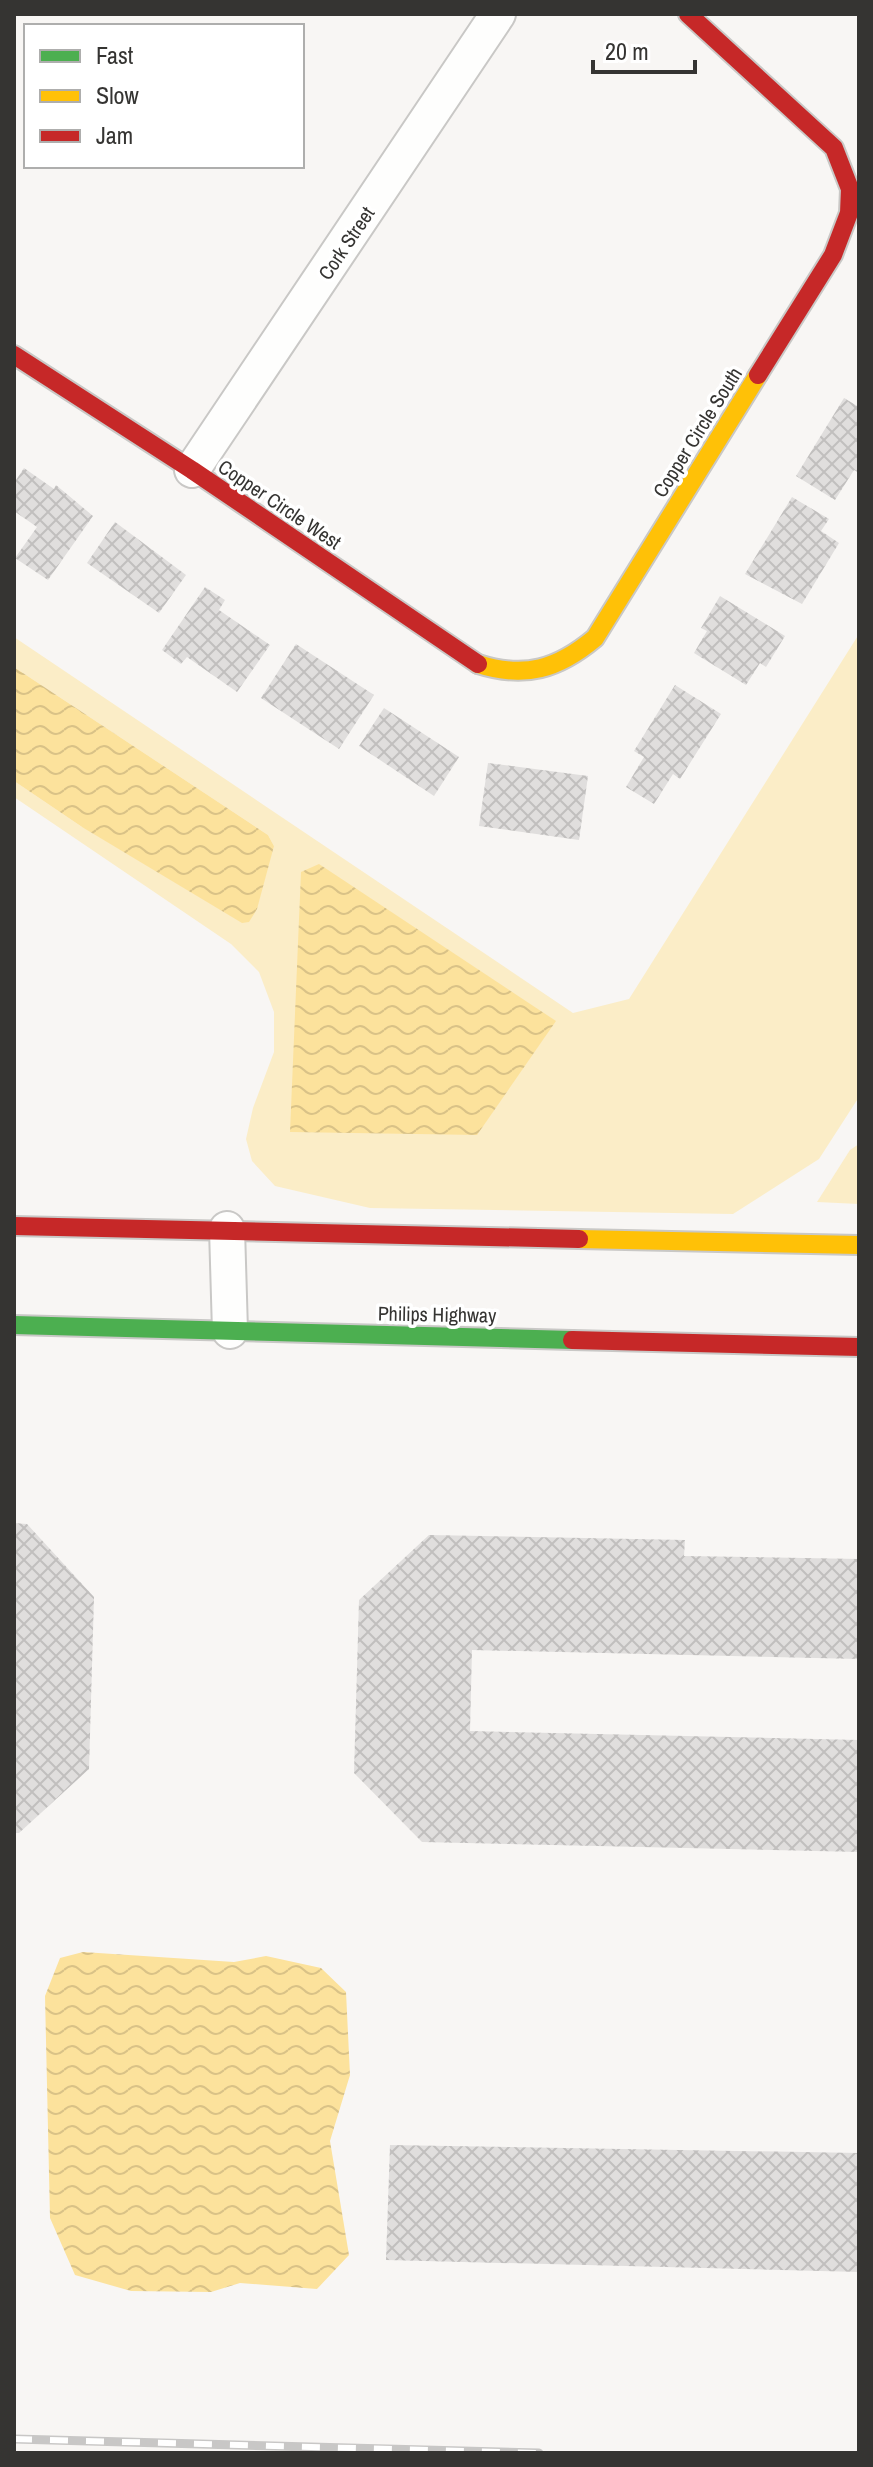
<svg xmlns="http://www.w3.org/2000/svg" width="873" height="2467" viewBox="0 0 873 2467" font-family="'Archivo Narrow',sans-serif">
	<defs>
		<pattern id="water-waves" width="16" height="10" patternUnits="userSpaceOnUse" patternTransform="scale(2)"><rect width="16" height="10" fill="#fce29c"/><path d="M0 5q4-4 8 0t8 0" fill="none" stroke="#d9c287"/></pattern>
		<pattern id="building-cross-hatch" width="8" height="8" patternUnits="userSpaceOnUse" patternTransform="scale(2)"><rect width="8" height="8" fill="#e0dedd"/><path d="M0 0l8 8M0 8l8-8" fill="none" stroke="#c1bfbe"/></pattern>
	</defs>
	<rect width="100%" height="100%" fill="#f8f6f4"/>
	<g fill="#fbedc7">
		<path d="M 859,634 L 859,1097 L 819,1159 L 733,1214 L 370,1208 L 275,1186 L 252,1161 L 246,1139 L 253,1108 L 274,1052 L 274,1012 L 259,972 L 231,944 L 14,797 L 14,781 L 82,827 L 274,846 L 268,835 L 14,667 L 14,637 L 573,1013 L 629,999 Z"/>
		<path d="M 859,1144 L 859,1204 L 817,1202 L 850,1150 Z"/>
	</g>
	<g fill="url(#water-waves)">
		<path d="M 14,667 L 268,835 L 274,846 L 257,909 L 249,922 L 242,923 L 82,827 L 14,781 Z"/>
		<path d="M 319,864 L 556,1021 L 477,1135 L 290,1132 L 301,872 Z"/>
		<path d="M 83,1952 L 234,1962 L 266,1956 L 321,1968 L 346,1992 L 350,2075 L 330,2141 L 349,2255 L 317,2289 L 240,2283 L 211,2292 L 131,2291 L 75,2275 L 50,2218 L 45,1996 L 60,1958 Z"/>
	</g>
	<g fill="url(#building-cross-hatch)">
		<path d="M 844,398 L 859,407 L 859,473 L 854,470 L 835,500 L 796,476 Z"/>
		<path d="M 24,468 L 54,489 L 56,485 L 93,516 L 48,580 L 15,558 L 37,527 L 14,511 L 14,483 Z"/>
		<path d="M 792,497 L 829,519 L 821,531 L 839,543 L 802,604 L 745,574 Z"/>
		<path d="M 115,522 L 186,575 L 159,613 L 87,563 Z"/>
		<path d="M 205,587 L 225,600 L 219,610 L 270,645 L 237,692 L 187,657 L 181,664 L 162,650 Z"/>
		<path d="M 720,596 L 785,636 L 766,667 L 760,663 L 746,685 L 694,653 L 707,631 L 701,628 Z"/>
		<path d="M 296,644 L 374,695 L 339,749 L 261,698 Z"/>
		<path d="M 675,685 L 721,714 L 680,779 L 673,774 L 654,804 L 626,787 L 644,757 L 634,751 Z"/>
		<path d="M 384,708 L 459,757 L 434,796 L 359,746 Z"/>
		<path d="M 488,763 L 588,776 L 579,840 L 479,826 Z"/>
		<path d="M 14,1523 L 27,1524 L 94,1597 L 89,1769 L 19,1833 L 14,1833 Z"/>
		<path d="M 429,1535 L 685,1540 L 684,1556 L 859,1559 L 859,1659 L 472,1650 L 470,1731 L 859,1740 L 859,1852 L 422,1842 L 354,1773 L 359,1600 Z"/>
		<path d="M 390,2145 L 859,2153 L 859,2272 L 386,2260 Z"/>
	</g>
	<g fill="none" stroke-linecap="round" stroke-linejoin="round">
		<g stroke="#c9c8c6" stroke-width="38">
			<g id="street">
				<path d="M 192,470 L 498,14"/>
				<path d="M 227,1229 L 230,1331"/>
			</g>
		</g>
		<g stroke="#c9c8c6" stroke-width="22">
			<path id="fast" d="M 14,1325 L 572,1340"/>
		</g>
		<g stroke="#c9c8c6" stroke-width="22">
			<g id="slow">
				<path d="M 478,664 C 525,679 558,669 595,638 L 758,375"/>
				<path d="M 579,1239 L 859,1245"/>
			</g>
		</g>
		<g stroke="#c9c8c6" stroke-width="22">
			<g id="jam">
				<path d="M 688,14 L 834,148 L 850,189 L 849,213 L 833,255 L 758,375"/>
				<path d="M 14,355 L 192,470 L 478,664"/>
				<path d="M 14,1226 L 579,1239"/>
				<path d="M 572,1340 L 859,1347"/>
			</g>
		</g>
		<use href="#street" stroke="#fefefd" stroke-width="34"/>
		<use href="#fast" stroke="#4caf50" stroke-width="18"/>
		<use href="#slow" stroke="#ffc107" stroke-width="18"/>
		<use href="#jam" stroke="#c62828" stroke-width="18"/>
		<g stroke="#c8c7c6" stroke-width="9">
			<path id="rail" d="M 14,2439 L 539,2453"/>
		</g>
		<use href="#rail" stroke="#fff" stroke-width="6" stroke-dasharray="18" stroke-linecap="butt"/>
	</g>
	<g text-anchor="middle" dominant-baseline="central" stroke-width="7" stroke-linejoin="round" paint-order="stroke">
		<g font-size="20" fill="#353432" stroke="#fff">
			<text transform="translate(346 243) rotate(-56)">Cork Street</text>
			<text transform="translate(697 432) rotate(-58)">Copper Circle South</text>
			<text transform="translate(280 504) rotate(34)">Copper Circle West</text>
			<text transform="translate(437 1314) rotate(1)">Philips Highway</text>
		</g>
	</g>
	<rect width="873" height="2467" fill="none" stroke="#353432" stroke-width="32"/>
	<rect x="24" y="24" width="280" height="144" fill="#ffffff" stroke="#aeaead" stroke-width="2"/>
	<rect x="40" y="50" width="40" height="12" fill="#4caf50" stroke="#aeaead" stroke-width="2"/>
	<text x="96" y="64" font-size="24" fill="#353432">Fast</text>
	<rect x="40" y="90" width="40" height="12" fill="#ffc107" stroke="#aeaead" stroke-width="2"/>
	<text x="96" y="104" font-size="24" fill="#353432">Slow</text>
	<rect x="40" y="130" width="40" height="12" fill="#c62828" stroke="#aeaead" stroke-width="2"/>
	<text x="96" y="144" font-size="24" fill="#353432">Jam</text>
	<path d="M593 60v12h102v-12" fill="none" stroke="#353432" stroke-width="4"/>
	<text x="605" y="60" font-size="24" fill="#353432" stroke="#ffffff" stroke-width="6" paint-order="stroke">20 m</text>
</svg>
